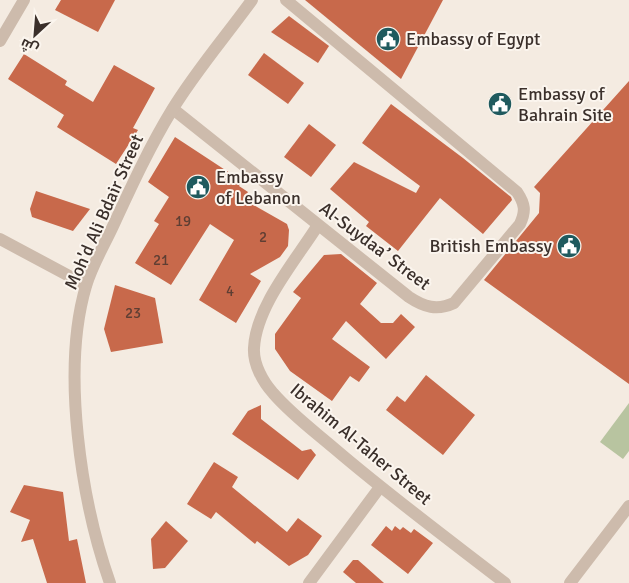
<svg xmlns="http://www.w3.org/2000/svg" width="629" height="583" viewBox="0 0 629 583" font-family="Signika,Cairo,sans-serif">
	<rect width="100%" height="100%" fill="#f4ebe1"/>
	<path fill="#b8c4a0" d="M 629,403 L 629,451 L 623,459 L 600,442 Z"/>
	<g fill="#c8694b">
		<path d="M 61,0 L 115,0 L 98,32 L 55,10 Z"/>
		<path d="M 305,0 L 443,0 L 401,79 Z"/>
		<path d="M 289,16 L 329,46 L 318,63 L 271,32 Z"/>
		<path d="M 264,53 L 304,83 L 288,104 L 248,75 Z"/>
		<path d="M 24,54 L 67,81 L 65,85 L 93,102 L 114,65 L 155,88 L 133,128 L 138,130 L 116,164 L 57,127 L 64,115 L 8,79 Z"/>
		<path d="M 629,81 L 629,384 L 484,280 L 539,213 L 540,193 L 534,187 Z"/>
		<path d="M 391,104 L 463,158 L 511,197 L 512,200 L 483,234 L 440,198 L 398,251 L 366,226 L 369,222 L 330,189 L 354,162 L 416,193 L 420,186 L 362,143 Z"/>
		<path d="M 309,124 L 336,145 L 311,177 L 284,157 Z"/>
		<path d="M 175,137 L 242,181 L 239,186 L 248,192 L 243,199 L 287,224 L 289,230 L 288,246 L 280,257 L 250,274 L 261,281 L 236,323 L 199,300 L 234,240 L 210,224 L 171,285 L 135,263 L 159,224 L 154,221 L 169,197 L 148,182 Z"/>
		<path d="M 36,191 L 90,209 L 73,231 L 32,217 L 30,209 Z"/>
		<path d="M 341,254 L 377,283 L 360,304 L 381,323 L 393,323 L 401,314 L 415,327 L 386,359 L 346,321 L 332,339 L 370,367 L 359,382 L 350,376 L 332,401 L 290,371 L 275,349 L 275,334 L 301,298 L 293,292 L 324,255 Z"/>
		<path d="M 115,285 L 155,298 L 163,343 L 111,352 L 104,329 Z"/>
		<path d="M 426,375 L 475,415 L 443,455 L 386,410 L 397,396 L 405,402 Z"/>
		<path d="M 261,405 L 261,419 L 302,451 L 311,449 L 316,455 L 298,480 L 232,434 L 248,411 Z"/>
		<path d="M 214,462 L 238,477 L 232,487 L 287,532 L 298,518 L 322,536 L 308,555 L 289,566 L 257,541 L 255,544 L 216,512 L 211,519 L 187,504 Z"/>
		<path d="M 24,485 L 63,492 L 69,541 L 77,539 L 86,583 L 47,583 L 33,539 L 21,542 L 30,520 L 10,512 Z"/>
		<path d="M 166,521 L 188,541 L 165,568 L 153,569 L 151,539 Z"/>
		<path d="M 386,526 L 392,531 L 395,526 L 400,530 L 403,527 L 411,533 L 414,529 L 433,543 L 408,574 L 371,545 Z"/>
		<path d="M 353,560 L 358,560 L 384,583 L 356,583 L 343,572 Z"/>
	</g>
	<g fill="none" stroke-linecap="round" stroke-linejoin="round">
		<g stroke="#cdbbac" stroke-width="12">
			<path d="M 0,41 L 24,0"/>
			<path d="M 173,109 L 409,297 C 424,307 437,311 454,303 L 520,224 C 526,211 525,204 517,192 L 286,0"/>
			<path d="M 318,225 C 296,260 256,306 254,348 C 253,364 263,382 273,393 C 291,414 314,431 335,449 C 390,496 448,539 505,583"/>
			<path d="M 0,239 L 86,285"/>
			<path d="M 110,583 C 81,501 61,370 86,286 C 92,265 105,244 114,224 C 132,185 150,146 172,110 C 195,72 226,36 252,0"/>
			<path d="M 309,583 L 380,487"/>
			<path d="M 570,583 L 629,506"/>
		</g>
	</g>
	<defs>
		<g id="civic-disc" transform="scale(1.25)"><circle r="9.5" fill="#1f5a5e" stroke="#fbf5ee"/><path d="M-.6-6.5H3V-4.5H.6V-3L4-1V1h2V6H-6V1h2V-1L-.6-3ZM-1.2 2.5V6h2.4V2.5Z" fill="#fff"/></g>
	</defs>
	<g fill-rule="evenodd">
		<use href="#civic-disc" x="388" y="39"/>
		<use href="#civic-disc" x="500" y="104"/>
		<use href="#civic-disc" x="198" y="187"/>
		<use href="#civic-disc" x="569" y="246"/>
	</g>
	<g text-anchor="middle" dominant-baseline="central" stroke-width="4" stroke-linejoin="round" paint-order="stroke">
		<g font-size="15" fill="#5e3e33">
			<text x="183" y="221">19</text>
			<text x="263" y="237">2</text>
			<text x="161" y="260">21</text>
			<text x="230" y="291">4</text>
			<text x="133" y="313">23</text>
		</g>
		<g font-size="18" fill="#3b302b" stroke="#fbf5ee" text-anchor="start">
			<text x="406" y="39">Embassy of Egypt</text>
			<text x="518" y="94">Embassy of<tspan x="518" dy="21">Bahrain Site</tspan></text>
			<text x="216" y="177">Embassy<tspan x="216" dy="21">of Lebanon</tspan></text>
			<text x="552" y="246" text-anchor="end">British Embassy</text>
		</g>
		<g font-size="18" fill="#3b302b" stroke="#fbf5ee">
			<text transform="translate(104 212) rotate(-66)">Moh'd Ali Bdair Street</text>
			<text transform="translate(375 246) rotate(37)">Al-Suydaa’ Street</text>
			<text transform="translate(361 444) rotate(40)">Ibrahim Al-Taher Street</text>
		</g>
	</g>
	<g transform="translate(35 35) rotate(206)" stroke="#fbf5ee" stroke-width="4" paint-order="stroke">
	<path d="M0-4L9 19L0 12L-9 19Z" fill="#3b302b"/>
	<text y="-8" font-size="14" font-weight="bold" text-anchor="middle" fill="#3b302b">ش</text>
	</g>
</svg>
